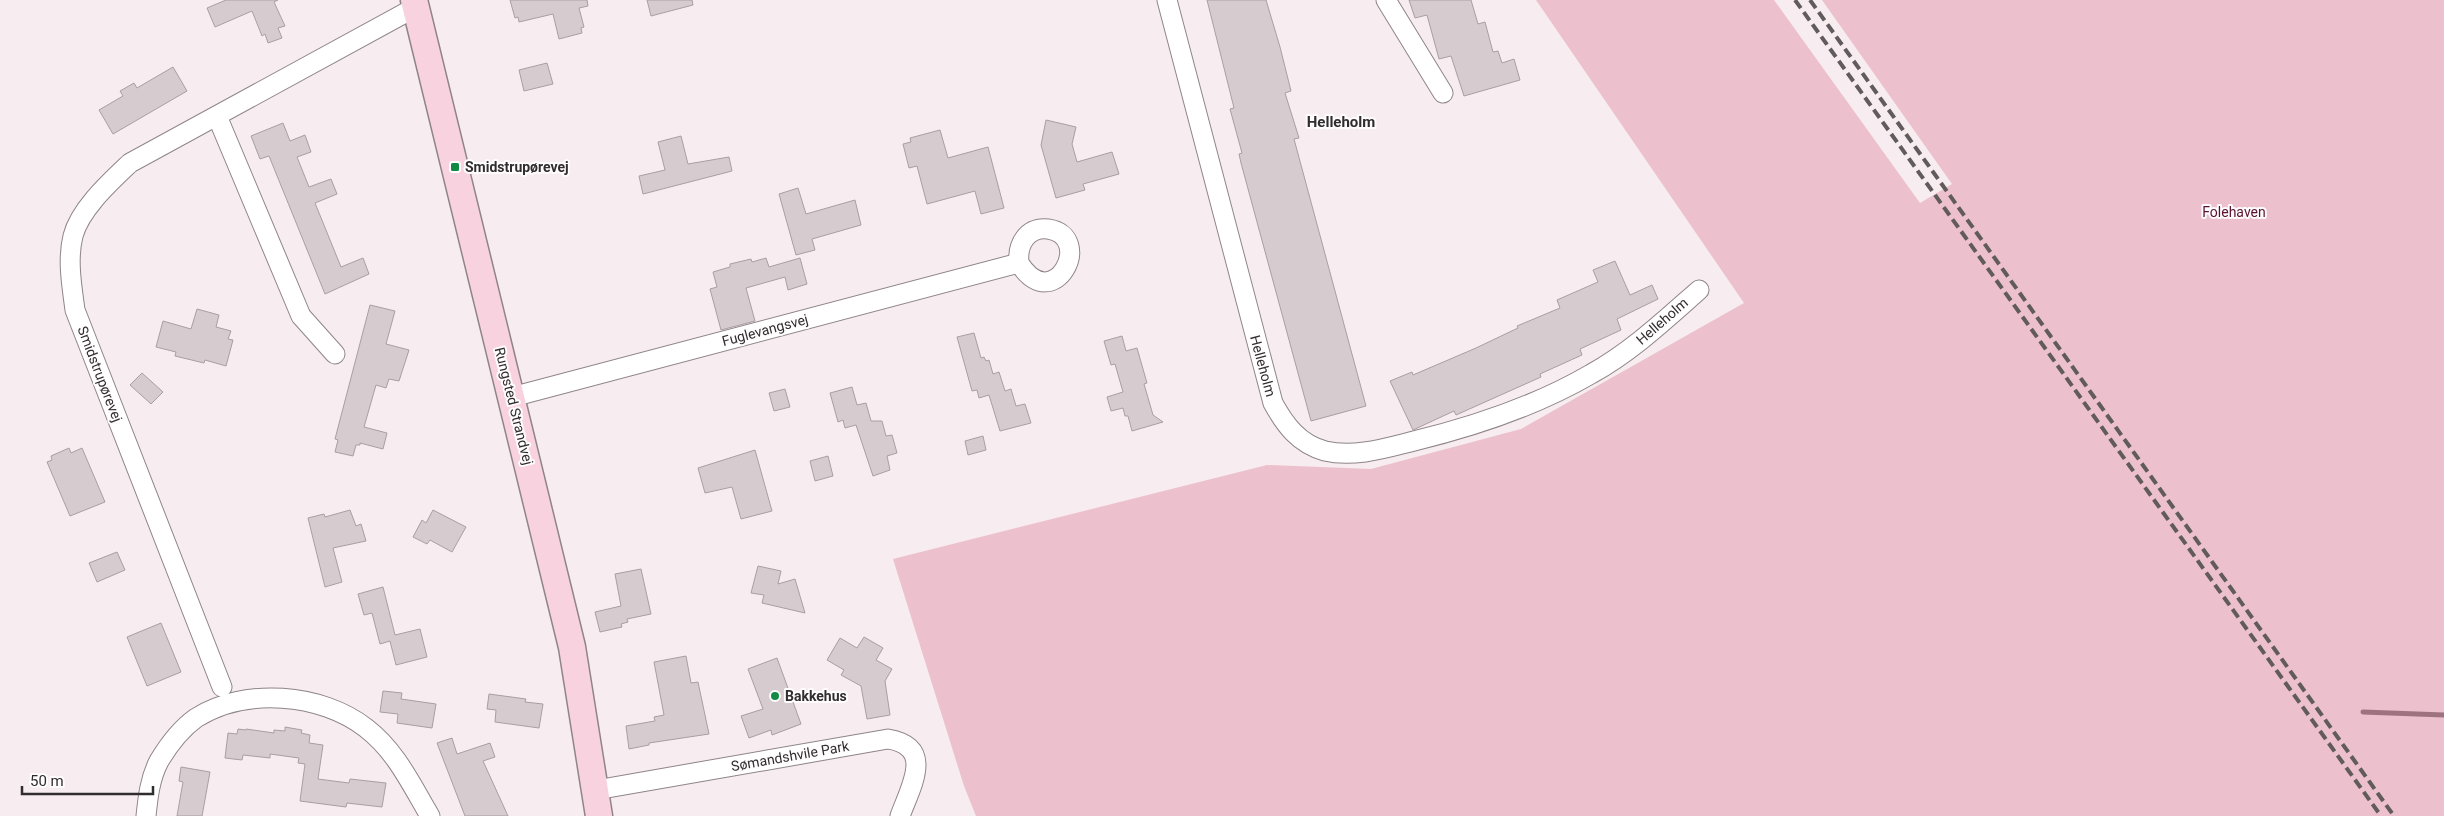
<svg xmlns="http://www.w3.org/2000/svg" width="2444" height="816" viewBox="0 0 2444 816" font-family="Roboto,sans-serif">
	<rect width="100%" height="100%" fill="#f7ecef"/>
	<path fill="#ecc0cc" d="M 1536,0 L 1774,0 L 1920,203 L 1952,184 L 1822,0 L 2444,0 L 2444,816 L 976,816 L 964,786 L 893,559 L 1267,465 L 1371,469 L 1521,429 L 1744,303 Z"/>
	<g fill="none" stroke-linecap="round" stroke-linejoin="round">
		<path stroke="#9e727e" stroke-width="5" d="M 2363,712 L 2444,715"/>
	</g>
	<g fill="#d6cbce" stroke="#a99fa1">
		<path d="M 226,0 L 278,0 L 274,2 L 285,26 L 278,28 L 282,38 L 268,43 L 265,34 L 262,36 L 252,11 L 215,27 L 207,8 Z"/>
		<path d="M 510,0 L 587,0 L 588,6 L 579,8 L 584,27 L 581,28 L 582,33 L 559,39 L 553,14 L 519,22 L 518,17 L 515,18 Z"/>
		<path d="M 647,0 L 692,0 L 693,5 L 651,16 Z"/>
		<path d="M 1207,0 L 1266,0 L 1280,47 L 1291,91 L 1285,93 L 1299,138 L 1294,139 L 1366,406 L 1311,421 L 1241,163 L 1239,154 L 1242,153 L 1230,109 L 1234,108 Z"/>
		<path d="M 1409,0 L 1471,0 L 1478,24 L 1485,22 L 1493,52 L 1498,51 L 1502,63 L 1514,59 L 1520,80 L 1464,96 L 1451,56 L 1439,59 L 1427,15 L 1415,18 Z"/>
		<path d="M 547,63 L 553,84 L 524,91 L 519,70 Z"/>
		<path d="M 173,67 L 187,91 L 113,134 L 99,110 L 123,96 L 120,91 L 134,83 L 137,88 Z"/>
		<path d="M 1046,120 L 1076,127 L 1072,144 L 1077,162 L 1112,152 L 1119,174 L 1083,184 L 1085,190 L 1056,198 L 1041,145 Z"/>
		<path d="M 283,123 L 290,141 L 305,135 L 311,152 L 297,157 L 309,187 L 331,179 L 337,194 L 315,203 L 341,267 L 363,258 L 369,274 L 325,294 L 269,156 L 260,159 L 251,136 Z"/>
		<path d="M 940,130 L 948,158 L 988,147 L 1004,208 L 981,214 L 975,191 L 927,204 L 917,166 L 909,168 L 903,144 L 911,142 L 910,138 Z"/>
		<path d="M 681,136 L 688,164 L 729,157 L 732,171 L 643,194 L 639,176 L 665,170 L 658,142 Z"/>
		<path d="M 798,188 L 806,214 L 855,200 L 861,225 L 812,239 L 815,250 L 796,255 L 779,194 Z"/>
		<path d="M 766,258 L 769,267 L 800,258 L 807,284 L 788,290 L 785,277 L 746,288 L 755,321 L 721,330 L 710,289 L 717,287 L 713,272 L 730,267 L 730,264 L 751,259 L 752,262 Z"/>
		<path d="M 1615,261 L 1630,295 L 1652,285 L 1658,299 L 1617,319 L 1621,330 L 1580,349 L 1582,355 L 1540,374 L 1541,377 L 1456,415 L 1454,411 L 1413,430 L 1390,381 L 1412,372 L 1413,375 L 1476,348 L 1518,328 L 1517,326 L 1560,308 L 1557,300 L 1598,282 L 1593,270 Z"/>
		<path d="M 370,305 L 395,311 L 386,344 L 409,350 L 399,381 L 389,379 L 386,388 L 376,385 L 364,427 L 387,433 L 383,449 L 360,443 L 360,445 L 356,445 L 353,456 L 335,452 L 338,440 L 335,439 Z"/>
		<path d="M 197,309 L 219,315 L 216,327 L 231,331 L 228,339 L 233,340 L 226,366 L 205,360 L 204,363 L 175,356 L 176,352 L 156,347 L 163,321 L 191,329 Z"/>
		<path d="M 974,333 L 981,358 L 984,357 L 986,361 L 989,360 L 993,374 L 999,372 L 1005,391 L 1011,389 L 1016,406 L 1025,404 L 1031,423 L 1000,431 L 989,395 L 979,398 L 977,390 L 972,391 L 957,337 Z"/>
		<path d="M 1122,336 L 1126,351 L 1137,348 L 1147,383 L 1144,384 L 1153,415 L 1163,422 L 1132,431 L 1128,416 L 1125,416 L 1123,408 L 1111,411 L 1107,397 L 1123,392 L 1115,364 L 1111,365 L 1104,341 Z"/>
		<path d="M 142,373 L 163,392 L 151,404 L 130,385 Z"/>
		<path d="M 852,387 L 857,405 L 866,403 L 871,421 L 882,421 L 886,436 L 892,435 L 897,453 L 887,456 L 890,470 L 873,476 L 856,425 L 845,428 L 843,420 L 838,422 L 830,393 Z"/>
		<path d="M 785,389 L 790,407 L 774,411 L 769,393 Z"/>
		<path d="M 983,436 L 986,450 L 968,455 L 965,441 Z"/>
		<path d="M 69,448 L 71,453 L 82,448 L 105,502 L 70,516 L 47,462 L 52,460 L 51,456 Z"/>
		<path d="M 755,450 L 772,511 L 741,519 L 732,487 L 705,493 L 698,468 Z"/>
		<path d="M 828,456 L 833,476 L 815,481 L 810,461 Z"/>
		<path d="M 350,510 L 356,526 L 361,524 L 366,541 L 333,548 L 342,582 L 325,587 L 308,518 L 324,514 L 325,517 Z"/>
		<path d="M 433,510 L 466,527 L 452,552 L 430,540 L 427,544 L 413,537 L 422,520 L 426,523 Z"/>
		<path d="M 117,552 L 125,570 L 97,582 L 89,563 Z"/>
		<path d="M 758,566 L 781,571 L 778,584 L 795,579 L 805,613 L 762,603 L 764,595 L 751,593 Z"/>
		<path d="M 641,569 L 651,614 L 627,619 L 628,622 L 621,624 L 622,627 L 600,632 L 595,612 L 621,606 L 615,574 Z"/>
		<path d="M 383,587 L 395,635 L 420,629 L 427,657 L 396,665 L 390,641 L 380,644 L 372,613 L 364,615 L 358,594 Z"/>
		<path d="M 161,623 L 181,672 L 147,686 L 127,637 Z"/>
		<path d="M 864,637 L 883,648 L 876,660 L 892,669 L 885,681 L 890,715 L 867,719 L 861,686 L 841,675 L 844,670 L 827,660 L 840,638 L 857,648 Z"/>
		<path d="M 686,656 L 691,683 L 698,682 L 709,734 L 649,743 L 649,745 L 629,749 L 626,726 L 655,721 L 654,717 L 664,715 L 654,662 Z"/>
		<path d="M 777,658 L 801,724 L 772,735 L 771,730 L 749,738 L 741,716 L 763,709 L 748,669 Z"/>
		<path d="M 383,691 L 402,693 L 401,699 L 436,704 L 432,728 L 397,723 L 398,714 L 380,712 Z"/>
		<path d="M 489,694 L 526,699 L 525,702 L 543,704 L 539,728 L 495,722 L 496,710 L 487,709 Z"/>
		<path d="M 285,727 L 302,730 L 301,733 L 310,735 L 309,743 L 323,745 L 318,779 L 349,783 L 350,779 L 386,783 L 382,807 L 347,803 L 346,807 L 300,801 L 305,764 L 298,763 L 299,758 L 270,754 L 270,758 L 243,755 L 242,760 L 225,758 L 228,733 L 237,734 L 238,729 L 246,730 L 246,729 L 274,733 L 274,730 L 285,731 Z"/>
		<path d="M 452,738 L 457,754 L 490,743 L 495,757 L 483,761 L 508,816 L 465,816 L 437,743 Z"/>
		<path d="M 181,767 L 210,772 L 202,816 L 177,816 L 183,782 L 179,781 Z"/>
	</g>
	<g fill="none" stroke-linecap="round" stroke-linejoin="round">
		<g stroke="#8f8588" stroke-width="21">
			<g id="minor">
				<path d="M 1167,0 L 1273,403 C 1285,425 1299,444 1325,451 C 1354,458 1386,448 1414,441 C 1476,426 1536,406 1591,374 C 1631,352 1665,320 1699,290"/>
				<path d="M 1386,0 L 1443,93"/>
				<path d="M 217,116 L 301,316 L 335,354"/>
				<path d="M 512,397 L 1019,263 C 1017,244 1027,227 1048,229 C 1096,236 1054,318 1019,263"/>
				<path d="M 222,687 L 75,310 C 72,287 67,260 73,236 C 80,209 110,182 130,163 L 416,7"/>
				<path d="M 596,790 L 888,739 C 935,747 911,786 900,816"/>
				<path d="M 146,816 C 148,797 150,778 159,761 C 168,746 182,728 196,718 C 245,687 321,693 366,728 C 396,751 411,784 430,816"/>
			</g>
		</g>
		<g stroke="#8f8588" stroke-width="29">
			<path id="secondary" d="M 414,0 L 572,647 L 599,816"/>
		</g>
		<use href="#minor" stroke="#fff" stroke-width="19"/>
		<use href="#secondary" stroke="#f8d2df" stroke-width="26"/>
		<g stroke="#615b5d" stroke-width="4" stroke-dasharray="10 5" stroke-linecap="butt">
			<path d="M 1795,0 L 2381,816"/>
			<path d="M 1810,0 L 2394,816"/>
		</g>
	</g>
	<g fill="#138a44" stroke="#fefcfd" stroke-width="2">
		<rect x="450" y="162" width="10" height="10" rx="2.5"/>
		<circle cx="775" cy="696" r="5"/>
	</g>
	<g text-anchor="middle" dominant-baseline="central" stroke-width="4" stroke-linejoin="round" paint-order="stroke">
		<g font-size="14" font-weight="bold" fill="#312d2e" stroke="#fefcfd" text-anchor="start">
			<text x="465" y="167">Smidstrupørevej</text>
			<text x="785" y="696">Bakkehus</text>
		</g>
		<g font-size="14" fill="#5b1230" stroke="#fefcfd">
			<text x="2234" y="212">Folehaven</text>
		</g>
		<g font-size="14" fill="#312d2e" stroke="#fefcfd">
			<text transform="translate(1662 321) rotate(-41)">Helleholm</text>
			<text transform="translate(765 330) rotate(-15)">Fuglevangsvej</text>
			<text transform="translate(1263 366) rotate(75)">Helleholm</text>
			<text transform="translate(100 374) rotate(69)">Smidstrupørevej</text>
			<text transform="translate(514 406) rotate(76)">Rungsted Strandvej</text>
			<text transform="translate(790 756) rotate(-10)">Sømandshvile Park</text>
		</g>
		<g font-size="15" font-weight="bold" fill="#312d2e" stroke="#fefcfd">
			<text x="1341" y="122">Helleholm</text>
		</g>
	</g>
	<path d="M22 786v8h131v-8" fill="none" stroke="#312d2e" stroke-width="2.5"/>
	<text x="30" y="786" font-size="15" fill="#312d2e" stroke="#fefcfd" stroke-width="4" paint-order="stroke">50 m</text>
</svg>
